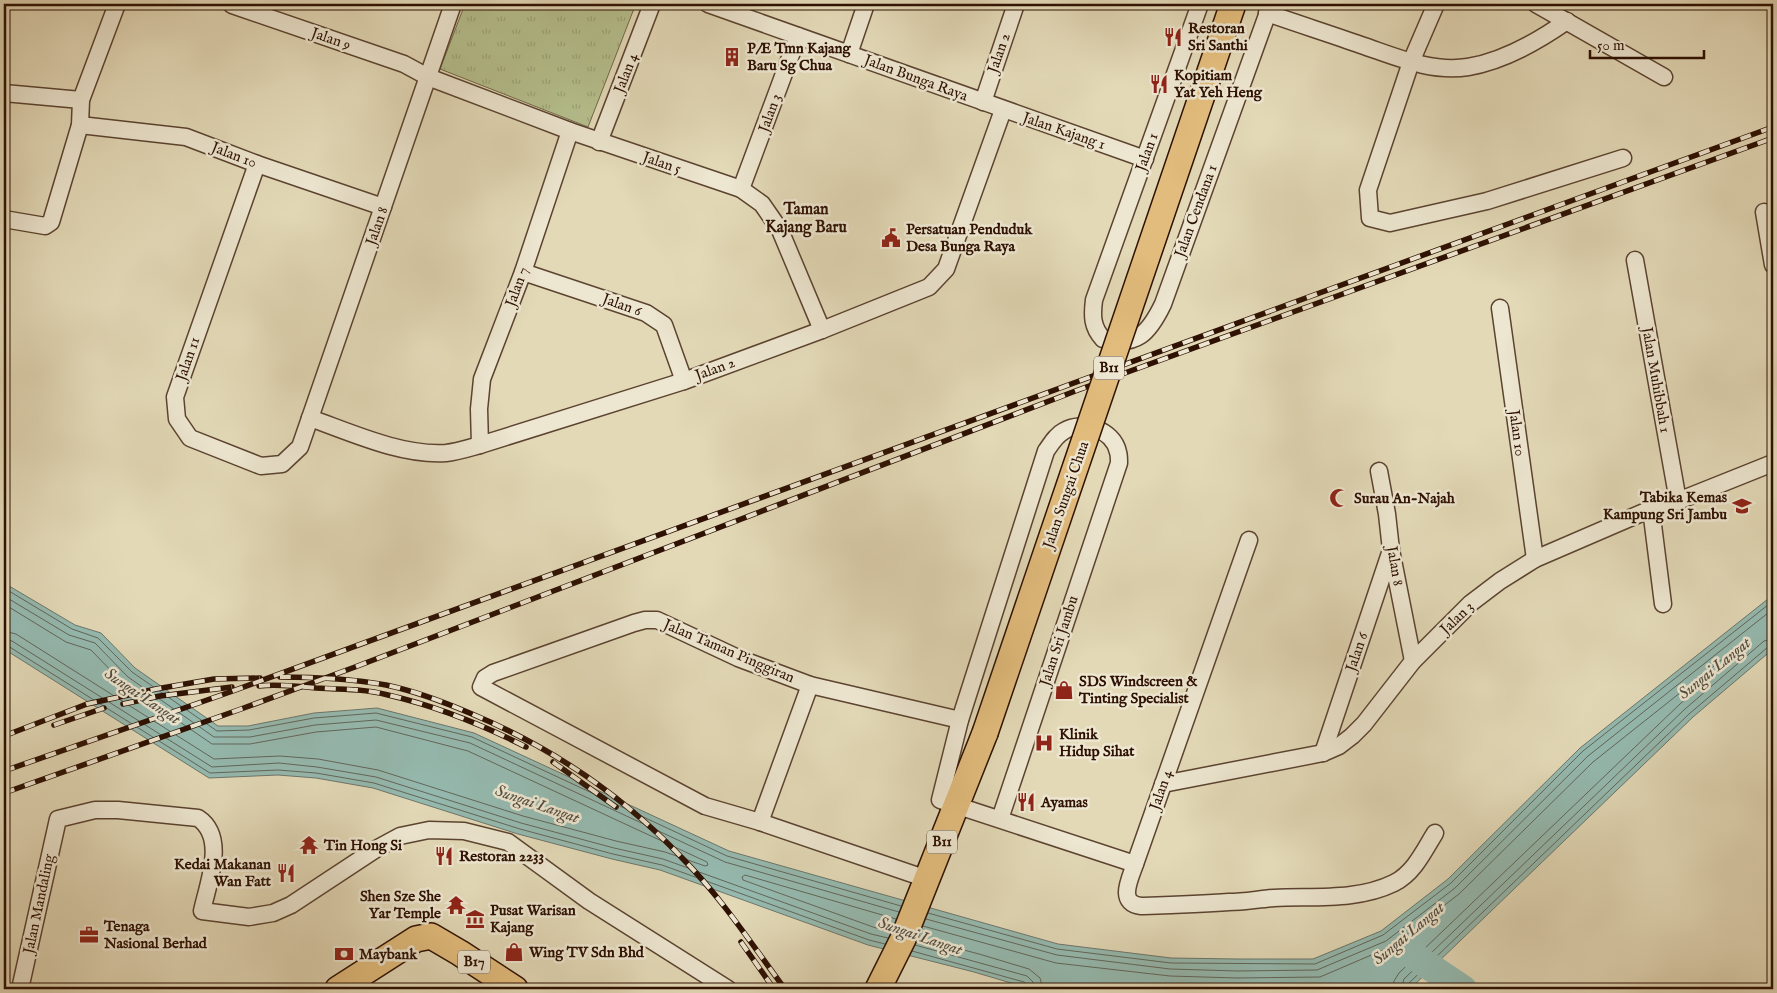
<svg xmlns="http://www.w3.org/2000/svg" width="1777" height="993" viewBox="0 0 1777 993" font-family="'IM FELL English',serif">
	<defs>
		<pattern id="park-tufts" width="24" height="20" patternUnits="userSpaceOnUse" patternTransform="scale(1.25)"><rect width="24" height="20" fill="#b5bf8d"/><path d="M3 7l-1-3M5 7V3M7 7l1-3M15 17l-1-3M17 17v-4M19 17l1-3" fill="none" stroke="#9ca378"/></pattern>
	</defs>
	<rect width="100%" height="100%" fill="#e3d9b7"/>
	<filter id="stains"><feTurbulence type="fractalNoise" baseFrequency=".004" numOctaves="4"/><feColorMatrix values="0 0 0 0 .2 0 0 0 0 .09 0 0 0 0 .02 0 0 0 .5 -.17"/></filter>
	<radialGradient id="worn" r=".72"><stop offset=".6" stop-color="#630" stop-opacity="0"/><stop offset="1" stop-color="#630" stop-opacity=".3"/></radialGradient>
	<path fill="url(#park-tufts)" stroke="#726848" d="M 465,4 L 630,4 L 635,6 L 588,127 L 440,69 Z"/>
	<path fill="#95bab0" stroke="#6c766b" d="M 4,583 L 75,625 L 101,633 L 135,668 L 218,726 L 248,726 L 314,713 L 377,708 L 474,733 L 729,851 L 1058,944 L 1171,958 L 1237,959 L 1313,959 L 1381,931 L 1448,879 L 1580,748 L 1773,595 L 1773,649 L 1693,717 L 1410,989 L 1031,989 L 974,972 L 868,945 L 660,870 L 612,859 L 518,834 L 373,788 L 316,778 L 278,775 L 209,778 L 4,649 Z"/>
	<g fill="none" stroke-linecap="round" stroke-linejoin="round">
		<g stroke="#62665a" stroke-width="1">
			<path d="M 4,588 L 72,629 L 98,638 L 132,672 L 217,731 L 249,730 L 314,718 L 376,713 L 472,737 L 727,856 L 901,906"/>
			<path d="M 4,596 L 69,635 L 95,643 L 128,677 L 214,737 L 250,737 L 315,725 L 376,720 L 470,743 L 725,862 L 899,912"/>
			<path d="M 4,604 L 66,642 L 91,650 L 123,683 L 212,744 L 250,744 L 316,732 L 376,727 L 468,751 L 707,862 L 708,865 L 705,866 L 665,852 L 616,841 L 523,816 L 378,770 L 318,759 L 280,756 L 214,759 L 16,634 L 4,631"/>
			<path d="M 4,639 L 12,641 L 212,767 L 279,763 L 317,767 L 376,777 L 521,823 L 614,848 L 663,859 L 871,934 L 888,938"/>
			<path d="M 4,645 L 8,646 L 210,773 L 278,770 L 316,773 L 374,783 L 520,829 L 613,854 L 662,865 L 869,940 L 885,944"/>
			<path d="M 928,913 L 1057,949 L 1171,963 L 1315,964 L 1383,935 L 1451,883 L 1583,751 L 1773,601"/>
			<path d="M 926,919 L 1057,955 L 1170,969 L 1237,971 L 1317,970 L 1386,941 L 1455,888 L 1588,756 L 1773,609"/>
			<path d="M 923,926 L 1056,963 L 1170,976 L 1237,978 L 1320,977 L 1390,947 L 1459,894 L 1593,762 L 1744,642 L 1747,643 L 1747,646 L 1680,704 L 1399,973 L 1394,981 L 1393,989"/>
			<path d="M 891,932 L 873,927 L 743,880 L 742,877 L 745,875 L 896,919"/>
			<path d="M 918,938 L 979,954 L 1029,969 L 1040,978 L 1043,989"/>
			<path d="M 915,945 L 1027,976 L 1033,982 L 1035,989"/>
			<path d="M 912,951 L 1024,982 L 1028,985 L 1029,989"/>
			<path d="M 1401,989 L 1404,979 L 1685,709 L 1764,641 L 1773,639"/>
			<path d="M 1407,989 L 1409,983 L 1689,714 L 1768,647 L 1773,645"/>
		</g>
		<path stroke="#95bab0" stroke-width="28" d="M 1402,948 L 1463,989"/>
		<g stroke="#5b4330" stroke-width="19">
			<g id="minor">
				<path d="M 708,4 L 1145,159"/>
				<path d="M 1200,4 L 1094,300 C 1092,316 1092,327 1103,339 C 1137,347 1149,333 1163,304 L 1271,4"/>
				<path d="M 1436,4 L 1411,62 L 1368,190 L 1370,218 L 1390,223 L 1487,201 L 1623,158"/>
				<path d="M 1536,4 L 1664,77"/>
				<path d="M 232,5 L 404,64 L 428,77 L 570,131 L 741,189 L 762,204 L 780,230 L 822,330"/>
				<path d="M 1267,13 C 1298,24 1330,34 1361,45 C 1394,56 1431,73 1468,67 C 1504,61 1537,42 1567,21"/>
				<path d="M 849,54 L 866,4"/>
				<path d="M 4,93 L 81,100"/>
				<path d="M 983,102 L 1016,4"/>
				<path d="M 80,125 L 186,137 L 257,164 L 383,207"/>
				<path d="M 599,142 L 652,4"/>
				<path d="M 257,164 L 175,397 L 177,419 L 190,438 L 261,466 L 282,464 L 300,447 L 453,4"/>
				<path d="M 741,189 L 798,36"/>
				<path d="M 1764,212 L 1773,265"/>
				<path d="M 4,219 L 45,226 L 51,222 L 80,125 L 81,100 L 117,4"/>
				<path d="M 1635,260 L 1678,501"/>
				<path d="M 523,272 L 646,313 L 664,325 L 684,381"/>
				<path d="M 1500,308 L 1535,559"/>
				<path d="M 310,418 C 352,433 402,456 446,453 C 457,452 469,448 480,445 L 684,381 L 822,330 L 929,287 L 946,269 L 1003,110"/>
				<path d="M 480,445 L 479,409 L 482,379 L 523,272 L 570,131"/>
				<path d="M 1379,471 L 1387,514 L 1391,550 L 1413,661"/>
				<path d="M 1651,509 L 1663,604"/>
				<path d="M 1249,540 L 1135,864 C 1130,879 1117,903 1141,906 C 1170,905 1200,904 1229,902 C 1244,902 1259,899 1274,898 C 1315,896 1357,901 1394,883 C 1414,873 1424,851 1435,833"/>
				<path d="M 1323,753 L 1391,550"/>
				<path d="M 1163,784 L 1323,753 L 1339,746 L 1352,736 L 1364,724 L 1413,661 L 1471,603 L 1500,581 L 1535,559 L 1651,509 L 1678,501 L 1773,463"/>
				<path d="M 1000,819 L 1119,463 C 1119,460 1119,455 1118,452 C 1113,429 1082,420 1064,431 C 1056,435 1051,444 1046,451 L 960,720 L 940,800 L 1135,864"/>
				<path d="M 760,822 L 810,685"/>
				<path d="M 927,879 L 760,822 L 705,806 L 481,687 L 485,678 L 493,673 L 634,623 L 645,620 L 657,620 L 738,658 L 810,685 L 960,720"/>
				<path d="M 20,989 L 58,819 L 95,810 L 118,810 L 198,818 C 227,837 208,883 202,911 L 249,917 L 273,913 L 291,905 L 376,849 L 400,836 L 429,830 L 464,831 L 508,842 L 589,901 L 728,989"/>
			</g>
		</g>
		<g stroke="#2e1103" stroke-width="28">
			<g id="primary">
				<path d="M 338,989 L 416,939 L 431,936 L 460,953 L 515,989"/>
				<path d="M 878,989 L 903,939 L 985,733"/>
			</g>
		</g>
		<use href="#minor" stroke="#ede6d0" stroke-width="16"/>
		<use href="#primary" stroke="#e2bc7c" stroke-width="25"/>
		<g stroke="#2e1103" stroke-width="5.5">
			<g id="rail">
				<path d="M 280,677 C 313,677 353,679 386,685 C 415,691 444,702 472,714 C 553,748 625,797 685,861 C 723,900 753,946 785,989"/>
				<path d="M 259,686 C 278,684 297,686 316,688 C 340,689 365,689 388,695 C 436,706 483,725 526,747"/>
				<path d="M 123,704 L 160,696 L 232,687"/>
				<path d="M 54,725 L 104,708"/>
				<path d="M 4,736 L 87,704 L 156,689 L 214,679 L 260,678"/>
				<path d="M 553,762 L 616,807"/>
				<path d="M 4,771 L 230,692 L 1773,127"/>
				<path d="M 4,793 L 241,709 L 355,667 L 1078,390 L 1773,138"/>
				<path d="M 741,942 L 774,989"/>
			</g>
		</g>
		<use href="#rail" stroke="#ede6d0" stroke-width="4" stroke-dasharray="11" stroke-linecap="butt"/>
		<g stroke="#2e1103" stroke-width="28" stroke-linecap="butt">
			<path id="primary-bridge" d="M 985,733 L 1233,4"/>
		</g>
		<use href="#primary-bridge" stroke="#e2bc7c" stroke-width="25"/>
	</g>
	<defs>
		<g id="restaurant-bare" transform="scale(1.5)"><path d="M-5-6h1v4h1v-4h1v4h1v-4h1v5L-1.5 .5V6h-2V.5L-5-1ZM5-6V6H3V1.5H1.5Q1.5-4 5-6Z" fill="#8f2418" stroke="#ede6d0" stroke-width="2.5" paint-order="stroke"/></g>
		<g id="building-bare" transform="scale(1.5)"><path d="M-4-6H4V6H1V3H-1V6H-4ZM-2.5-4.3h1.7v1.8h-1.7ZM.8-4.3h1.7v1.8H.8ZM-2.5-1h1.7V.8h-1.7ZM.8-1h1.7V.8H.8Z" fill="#8f2418" stroke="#ede6d0" stroke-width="2.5" paint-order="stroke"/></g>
		<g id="civic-bare" transform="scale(1.5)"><path d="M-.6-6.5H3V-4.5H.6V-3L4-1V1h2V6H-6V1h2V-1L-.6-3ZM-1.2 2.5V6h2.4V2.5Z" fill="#8f2418" stroke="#ede6d0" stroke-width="2.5" paint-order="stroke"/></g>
		<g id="mosque-bare" transform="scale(1.5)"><path d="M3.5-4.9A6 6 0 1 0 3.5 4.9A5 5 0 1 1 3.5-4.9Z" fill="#8f2418" stroke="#ede6d0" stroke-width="2.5" paint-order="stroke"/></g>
		<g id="school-bare" transform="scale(1.5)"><path d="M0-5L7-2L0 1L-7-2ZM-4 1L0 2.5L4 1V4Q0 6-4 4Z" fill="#8f2418" stroke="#ede6d0" stroke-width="2.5" paint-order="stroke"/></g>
		<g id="shop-bare" transform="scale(1.5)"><path d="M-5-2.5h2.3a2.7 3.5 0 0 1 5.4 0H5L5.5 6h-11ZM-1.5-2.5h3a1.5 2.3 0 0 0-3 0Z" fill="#8f2418" stroke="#ede6d0" stroke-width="2.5" paint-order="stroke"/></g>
		<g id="hospital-bare" transform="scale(1.5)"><path d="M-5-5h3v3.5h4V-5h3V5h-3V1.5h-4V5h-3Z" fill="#8f2418" stroke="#ede6d0" stroke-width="2.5" paint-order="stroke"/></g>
		<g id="temple-bare" transform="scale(1.5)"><path d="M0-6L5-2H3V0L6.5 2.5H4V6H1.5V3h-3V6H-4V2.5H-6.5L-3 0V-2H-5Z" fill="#8f2418" stroke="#ede6d0" stroke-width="2.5" paint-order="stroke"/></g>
		<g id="museum-bare" transform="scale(1.5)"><path d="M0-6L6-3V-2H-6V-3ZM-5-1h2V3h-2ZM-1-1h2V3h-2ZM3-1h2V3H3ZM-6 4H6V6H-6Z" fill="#8f2418" stroke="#ede6d0" stroke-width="2.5" paint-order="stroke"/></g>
		<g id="office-bare" transform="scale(1.5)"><path d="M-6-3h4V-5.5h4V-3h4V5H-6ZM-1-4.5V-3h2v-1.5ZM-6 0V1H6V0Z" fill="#8f2418" stroke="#ede6d0" stroke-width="2.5" paint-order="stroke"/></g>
		<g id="bank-bare" transform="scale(1.5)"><path d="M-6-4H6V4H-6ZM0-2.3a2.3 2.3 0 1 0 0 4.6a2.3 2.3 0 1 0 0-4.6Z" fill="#8f2418" stroke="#ede6d0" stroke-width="2.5" paint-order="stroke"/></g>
	</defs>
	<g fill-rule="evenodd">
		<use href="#restaurant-bare" x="1173" y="37"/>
		<use href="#building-bare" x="732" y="57"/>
		<use href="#restaurant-bare" x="1159" y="84"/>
		<use href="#civic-bare" x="891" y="238"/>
		<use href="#mosque-bare" x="1339" y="498"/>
		<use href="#school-bare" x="1742" y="506"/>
		<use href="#shop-bare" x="1064" y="690"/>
		<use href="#hospital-bare" x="1044" y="743"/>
		<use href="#restaurant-bare" x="1026" y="802"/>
		<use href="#temple-bare" x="309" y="845"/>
		<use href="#restaurant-bare" x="444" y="856"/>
		<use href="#restaurant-bare" x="286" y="873"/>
		<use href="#temple-bare" x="456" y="905"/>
		<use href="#museum-bare" x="475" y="919"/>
		<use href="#office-bare" x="89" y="935"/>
		<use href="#shop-bare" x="514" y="952"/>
		<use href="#bank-bare" x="344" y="954"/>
	</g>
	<g text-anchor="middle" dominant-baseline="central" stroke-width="5" stroke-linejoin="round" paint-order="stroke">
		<g fill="#ede6d0" stroke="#675140" stroke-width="1">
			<rect x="1094" y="356.5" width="30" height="23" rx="4"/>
			<rect x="927" y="830.5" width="30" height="23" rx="4"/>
			<rect x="458" y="950.5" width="32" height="23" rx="4"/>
		</g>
		<g font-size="14" font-weight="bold" fill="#2e1103">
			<text x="1109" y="368">B11</text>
			<text x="942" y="842">B11</text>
			<text x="474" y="962">B17</text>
		</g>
		<g font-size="15" font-weight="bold" fill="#2e1103" stroke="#ede6d0" text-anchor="start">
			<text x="1188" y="28">Restoran<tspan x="1188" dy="17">Sri Santhi</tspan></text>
			<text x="747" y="48">P/E Tmn Kajang<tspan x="747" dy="17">Baru Sg Chua</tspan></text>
			<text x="1174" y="75">Kopitiam<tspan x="1174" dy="17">Yat Yeh Heng</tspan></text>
			<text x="906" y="229">Persatuan Penduduk<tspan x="906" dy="17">Desa Bunga Raya</tspan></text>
			<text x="1727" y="497" text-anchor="end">Tabika Kemas<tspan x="1727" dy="17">Kampung Sri Jambu</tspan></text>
			<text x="1354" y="498">Surau An-Najah</text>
			<text x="1079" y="681">SDS Windscreen &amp;<tspan x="1079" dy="17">Tinting Specialist</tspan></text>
			<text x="1059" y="734">Klinik<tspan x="1059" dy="17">Hidup Sihat</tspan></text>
			<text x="1041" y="802">Ayamas</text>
			<text x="324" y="845">Tin Hong Si</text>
			<text x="459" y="856">Restoran 2233</text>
			<text x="271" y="864" text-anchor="end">Kedai Makanan<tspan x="271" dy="17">Wan Fatt</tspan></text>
			<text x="441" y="896" text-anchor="end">Shen Sze She<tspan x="441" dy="17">Yar Temple</tspan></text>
			<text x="490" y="910">Pusat Warisan<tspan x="490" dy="17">Kajang</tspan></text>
			<text x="104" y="926">Tenaga<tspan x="104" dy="17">Nasional Berhad</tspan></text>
			<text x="529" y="952">Wing TV Sdn Bhd</text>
			<text x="359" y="954">Maybank</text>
		</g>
		<g font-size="15" fill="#2e1103" stroke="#ede6d0">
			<text transform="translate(331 39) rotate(19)">Jalan 9</text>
			<text transform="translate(999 53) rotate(-71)">Jalan 2</text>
			<text transform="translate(626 73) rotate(-69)">Jalan 4</text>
			<text transform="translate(916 78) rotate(20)">Jalan Bunga Raya</text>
			<text transform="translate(770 113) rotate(-70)">Jalan 3</text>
			<text transform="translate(1064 131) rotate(19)">Jalan Kajang 1</text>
			<text transform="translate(1147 152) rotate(-70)">Jalan 1</text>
			<text transform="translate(234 155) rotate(21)">Jalan 10</text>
			<text transform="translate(662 163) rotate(19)">Jalan 5</text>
			<text transform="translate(1196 211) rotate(-70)">Jalan Cendana 1</text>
			<text transform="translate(377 226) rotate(-71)">Jalan 8</text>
			<text transform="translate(517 287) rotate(-70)">Jalan 7</text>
			<text transform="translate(622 305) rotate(20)">Jalan 6</text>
			<text transform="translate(188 359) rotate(-71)">Jalan 11</text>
			<text transform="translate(715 369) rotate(-20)">Jalan 2</text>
			<text transform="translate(1656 380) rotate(80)">Jalan Muhibbah 1</text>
			<text transform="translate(1517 433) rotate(82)">Jalan 10</text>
			<text transform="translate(1066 495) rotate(-71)">Jalan Sungai Chua</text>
			<text transform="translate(1395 566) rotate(80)">Jalan 8</text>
			<text transform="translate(1457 618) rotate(-44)">Jalan 3</text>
			<text transform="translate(1059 641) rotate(-72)">Jalan Sri Jambu</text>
			<text transform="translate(729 651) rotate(23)">Jalan Taman Pinggiran</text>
			<text transform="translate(1357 652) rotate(-71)">Jalan 6</text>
			<text transform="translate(1161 790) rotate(-71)">Jalan 4</text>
			<text transform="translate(39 904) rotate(-78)">Jalan Mandaling</text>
		</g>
		<g font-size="16" font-weight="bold" fill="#2e1103" stroke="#ede6d0">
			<text x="806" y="210">Taman<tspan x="806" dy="18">Kajang Baru</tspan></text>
		</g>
		<g font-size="16" font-style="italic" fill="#524c40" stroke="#ede6d0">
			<text transform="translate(1715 669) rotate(-39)">Sungai Langat</text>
			<text transform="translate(142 697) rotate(34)">Sungai Langat</text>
			<text transform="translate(537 805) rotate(19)">Sungai Langat</text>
			<text transform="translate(1409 934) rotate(-40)">Sungai Langat</text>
			<text transform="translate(920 937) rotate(19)">Sungai Langat</text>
		</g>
	</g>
	<rect width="1777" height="993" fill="none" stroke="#e3d9b7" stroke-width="20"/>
	<rect x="5" y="5" width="1767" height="983" fill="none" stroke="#2e1103" stroke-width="2.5"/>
	<rect x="10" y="10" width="1757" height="973" fill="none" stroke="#2e1103"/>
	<path d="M1590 50v8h114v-8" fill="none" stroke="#2e1103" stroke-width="2.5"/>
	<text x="1597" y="50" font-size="15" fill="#2e1103" stroke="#ede6d0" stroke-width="4" paint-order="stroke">50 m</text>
	<rect width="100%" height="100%" filter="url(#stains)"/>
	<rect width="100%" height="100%" fill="url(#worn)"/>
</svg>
